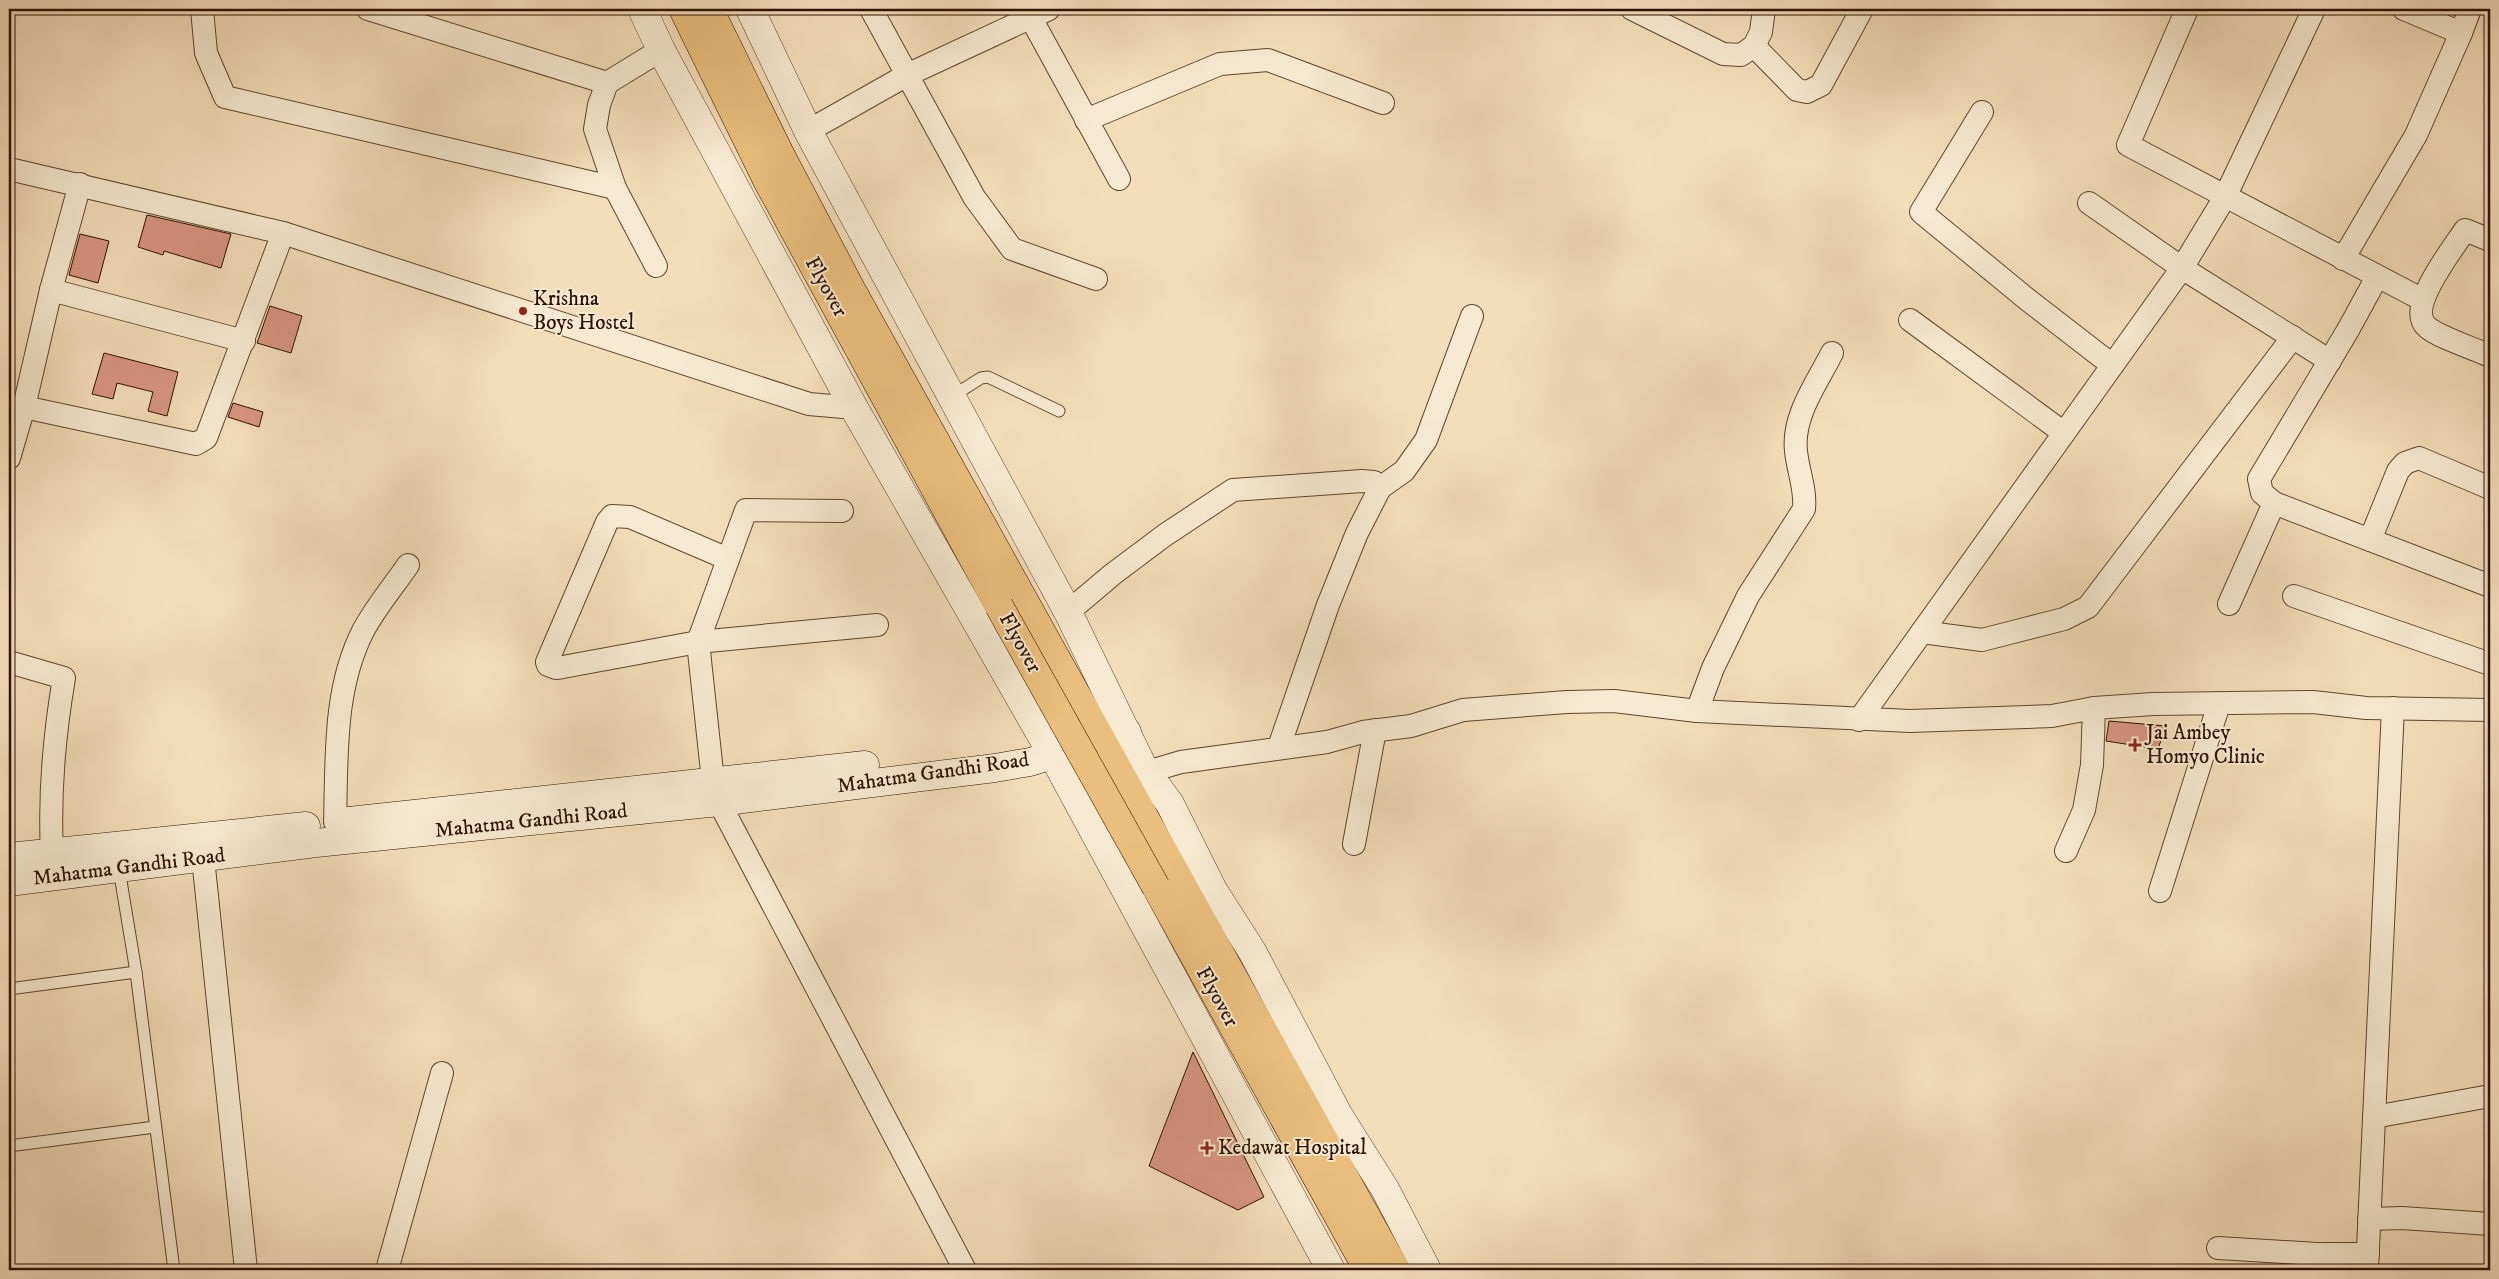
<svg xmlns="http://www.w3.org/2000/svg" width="2499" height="1279" viewBox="0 0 2499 1279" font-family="'IM FELL DW Pica',serif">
	<rect width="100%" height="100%" fill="#f4deba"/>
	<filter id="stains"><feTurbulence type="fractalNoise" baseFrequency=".004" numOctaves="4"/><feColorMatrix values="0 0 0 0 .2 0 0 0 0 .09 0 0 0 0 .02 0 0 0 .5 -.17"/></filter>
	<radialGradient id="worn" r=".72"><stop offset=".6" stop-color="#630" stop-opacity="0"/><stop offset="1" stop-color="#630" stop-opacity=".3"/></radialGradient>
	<g fill="#d99581" stroke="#2d1000">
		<path d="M 147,215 L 231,234 L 221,268 L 164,251 L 163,255 L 138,247 Z"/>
		<path d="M 80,234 L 109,241 L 98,283 L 69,275 Z"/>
		<path d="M 270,306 L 302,316 L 291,353 L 257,343 Z"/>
		<path d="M 104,353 L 178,372 L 167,416 L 148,411 L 153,392 L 117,383 L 113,399 L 92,394 Z"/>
		<path d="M 233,403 L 263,412 L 259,427 L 228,417 Z"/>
		<path d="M 2109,721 L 2166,726 L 2158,749 L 2106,741 Z"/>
		<path d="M 1193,1052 L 1264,1197 L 1238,1210 L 1149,1166 Z"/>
	</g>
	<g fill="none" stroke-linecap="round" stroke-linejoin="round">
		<g stroke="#5f442e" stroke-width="13">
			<g id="service">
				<path d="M 951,397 L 981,378 L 988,377 L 1059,411"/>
				<path d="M 119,869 L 136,972 L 174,1270"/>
				<path d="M 9,989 L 136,972"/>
				<path d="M 9,1146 L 155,1127"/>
			</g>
		</g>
		<g stroke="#5f442e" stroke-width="24">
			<g id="minor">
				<path d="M 202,9 L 206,53 L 225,97 L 615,188 L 595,129 L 599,105 L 607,83 L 661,50"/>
				<path d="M 368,9 L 607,83"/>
				<path d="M 871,9 L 974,197 L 1012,249 L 1096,279"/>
				<path d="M 1026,9 L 1119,179"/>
				<path d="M 1632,9 L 1723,54 L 1741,55 L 1754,46 L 1761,32 L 1764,9"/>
				<path d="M 2187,9 L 2128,145 L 2423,300"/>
				<path d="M 2404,9 L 2461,33 L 2470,9"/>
				<path d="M 1754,46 L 1797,90 L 1807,92 L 1821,85 L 1862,9"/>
				<path d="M 1982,112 L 1921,212 L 2028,300 L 2112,365"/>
				<path d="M 1086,120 L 1220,64 L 1268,60 L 1383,103"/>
				<path d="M 808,131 L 907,75 L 1049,9"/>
				<path d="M 9,169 L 283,233 L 809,404 L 854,408"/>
				<path d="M 615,188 L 656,266"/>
				<path d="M 2089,203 L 2182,268 L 2330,361"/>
				<path d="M 2490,240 L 2465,230 C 2453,249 2405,308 2427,327 C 2438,337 2475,349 2490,356"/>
				<path d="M 2343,259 L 2416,135 L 2461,33"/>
				<path d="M 2377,277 L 2348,330 L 2259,479 L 2262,493 L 2274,503 L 2490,586"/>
				<path d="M 51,290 L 244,341"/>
				<path d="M 1910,320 L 2064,433"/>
				<path d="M 24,407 L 196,444 L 206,438 L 283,233"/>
				<path d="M 9,458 L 24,407 L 51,290 L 80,184"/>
				<path d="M 1380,488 L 1404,471 L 1426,440 L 1472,316"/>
				<path d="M 842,511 L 746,510 L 698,642 L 713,781 L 719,802 L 965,1270"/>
				<path d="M 2370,540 L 2398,471 L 2405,463 L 2419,458 L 2490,488"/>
				<path d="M 728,559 L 630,517 L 612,516 L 607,522 L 547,662 L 548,665 L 556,668 L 563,667 L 698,642 L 877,625"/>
				<path d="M 2294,596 L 2490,664"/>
				<path d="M 2229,604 L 2274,503"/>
				<path d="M 1068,612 L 1113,574 L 1165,535 L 1233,490 L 1362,481 L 1374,482 L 1380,488 L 1357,533 L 1328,605 L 1279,747"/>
				<path d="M 1922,632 L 1982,640 L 2064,619 L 2088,607 L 2293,337"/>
				<path d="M 9,662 L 64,678 C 54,737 49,794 52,853"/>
				<path d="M 1697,711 L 1713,668 L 1748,596 L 1804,509 C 1806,489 1798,471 1796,451 C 1792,416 1817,383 1832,353"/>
				<path d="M 1859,720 L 2182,268 L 2225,197 L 2314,9"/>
				<path d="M 1147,772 L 1181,762 L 1327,742 L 1363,732 L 1411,726 L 1463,710 L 1567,702 L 1614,701 L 1697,711 L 1910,721 L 2052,716 L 2094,708 L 2153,704 L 2313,702 L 2366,708 L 2490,710"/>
				<path d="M 335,822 C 337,759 333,690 363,631 C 375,608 393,587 408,565"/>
				<path d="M 198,842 L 203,858 L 246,1270"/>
				<path d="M 1354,844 L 1375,730"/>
				<path d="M 2066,851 L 2084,810 L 2092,765 L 2094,708"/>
				<path d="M 2160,891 L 2219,704"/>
				<path d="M 2374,1117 L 2490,1096"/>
				<path d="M 2369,1219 L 2402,1218 L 2490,1224"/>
				<path d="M 2218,1248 L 2317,1254 L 2368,1254"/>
				<path d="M 387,1270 L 442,1073"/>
				<path d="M 2367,1270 L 2393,708"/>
			</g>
		</g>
		<g stroke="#5f442e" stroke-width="29">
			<g id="tertiary">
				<path d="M 642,9 L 661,50 L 854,408 L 1052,754 L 1331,1270"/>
				<path d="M 750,9 L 808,131 L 1068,612 L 1143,767 L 1170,804 L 1213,890 L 1252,951 L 1339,1116 L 1385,1189 L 1427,1270"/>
			</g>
		</g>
		<g stroke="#2d1000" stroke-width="29">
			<g id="secondary">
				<path d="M 349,821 L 865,765"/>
				<path d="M 9,857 L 306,826"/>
				<path d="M 9,882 L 316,843 L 719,802 L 995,768 L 1030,762 L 1127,732"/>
			</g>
		</g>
		<g stroke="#2d1000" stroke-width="29">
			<g id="trunk">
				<path d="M 683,9 L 768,182 L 999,606"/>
				<path d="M 709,9 L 779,152 L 851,289 L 1396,1270"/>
				<path d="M 1156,887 L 1368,1270"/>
			</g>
		</g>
		<use href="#service" stroke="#f8ead2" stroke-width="11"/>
		<use href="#minor" stroke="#f8ead2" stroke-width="22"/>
		<use href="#tertiary" stroke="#f8ead2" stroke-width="28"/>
		<use href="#secondary" stroke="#f8ead2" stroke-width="28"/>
		<use href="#trunk" stroke="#eabf7d" stroke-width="28"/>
		<g stroke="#2d1000" stroke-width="29" stroke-linecap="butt">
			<path id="trunk-bridge" d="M 999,606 L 1156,887"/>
		</g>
		<use href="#trunk-bridge" stroke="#eabf7d" stroke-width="28"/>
	</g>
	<g fill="#8f2418" stroke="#f8ead2" stroke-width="2">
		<circle cx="523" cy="311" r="5"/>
		<path d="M2132.5 737.5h5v5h5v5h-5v5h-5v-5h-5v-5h5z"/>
		<path d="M1204.5 1140.5h5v5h5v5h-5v5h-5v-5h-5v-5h5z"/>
	</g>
	<g text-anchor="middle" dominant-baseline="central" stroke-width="4" stroke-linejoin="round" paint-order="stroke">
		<g font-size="21" fill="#2d1000" stroke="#f8ead2">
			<text transform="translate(826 287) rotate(61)">Flyover</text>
			<text transform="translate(1020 643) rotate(61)">Flyover</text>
			<text transform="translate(933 773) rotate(-8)">Mahatma Gandhi Road</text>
			<text transform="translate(531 821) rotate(-6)">Mahatma Gandhi Road</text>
			<text transform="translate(129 867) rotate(-7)">Mahatma Gandhi Road</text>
			<text transform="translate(1217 997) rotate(61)">Flyover</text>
		</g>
		<g font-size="21" fill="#2d1000" stroke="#f8ead2" text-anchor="start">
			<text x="533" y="299">Krishna<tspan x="533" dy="24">Boys Hostel</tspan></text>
			<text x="2146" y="733">Jai Ambey<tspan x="2146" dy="24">Homyo Clinic</tspan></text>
			<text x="1218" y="1148">Kedawat Hospital</text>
		</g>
	</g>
	<rect width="2499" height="1279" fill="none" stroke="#f4deba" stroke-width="30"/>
	<rect x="10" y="10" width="2479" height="1259" fill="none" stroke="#2d1000" stroke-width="2.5"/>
	<rect x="15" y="15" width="2469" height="1249" fill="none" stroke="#2d1000"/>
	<rect width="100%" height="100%" filter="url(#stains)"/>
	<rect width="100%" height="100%" fill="url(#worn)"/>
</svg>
